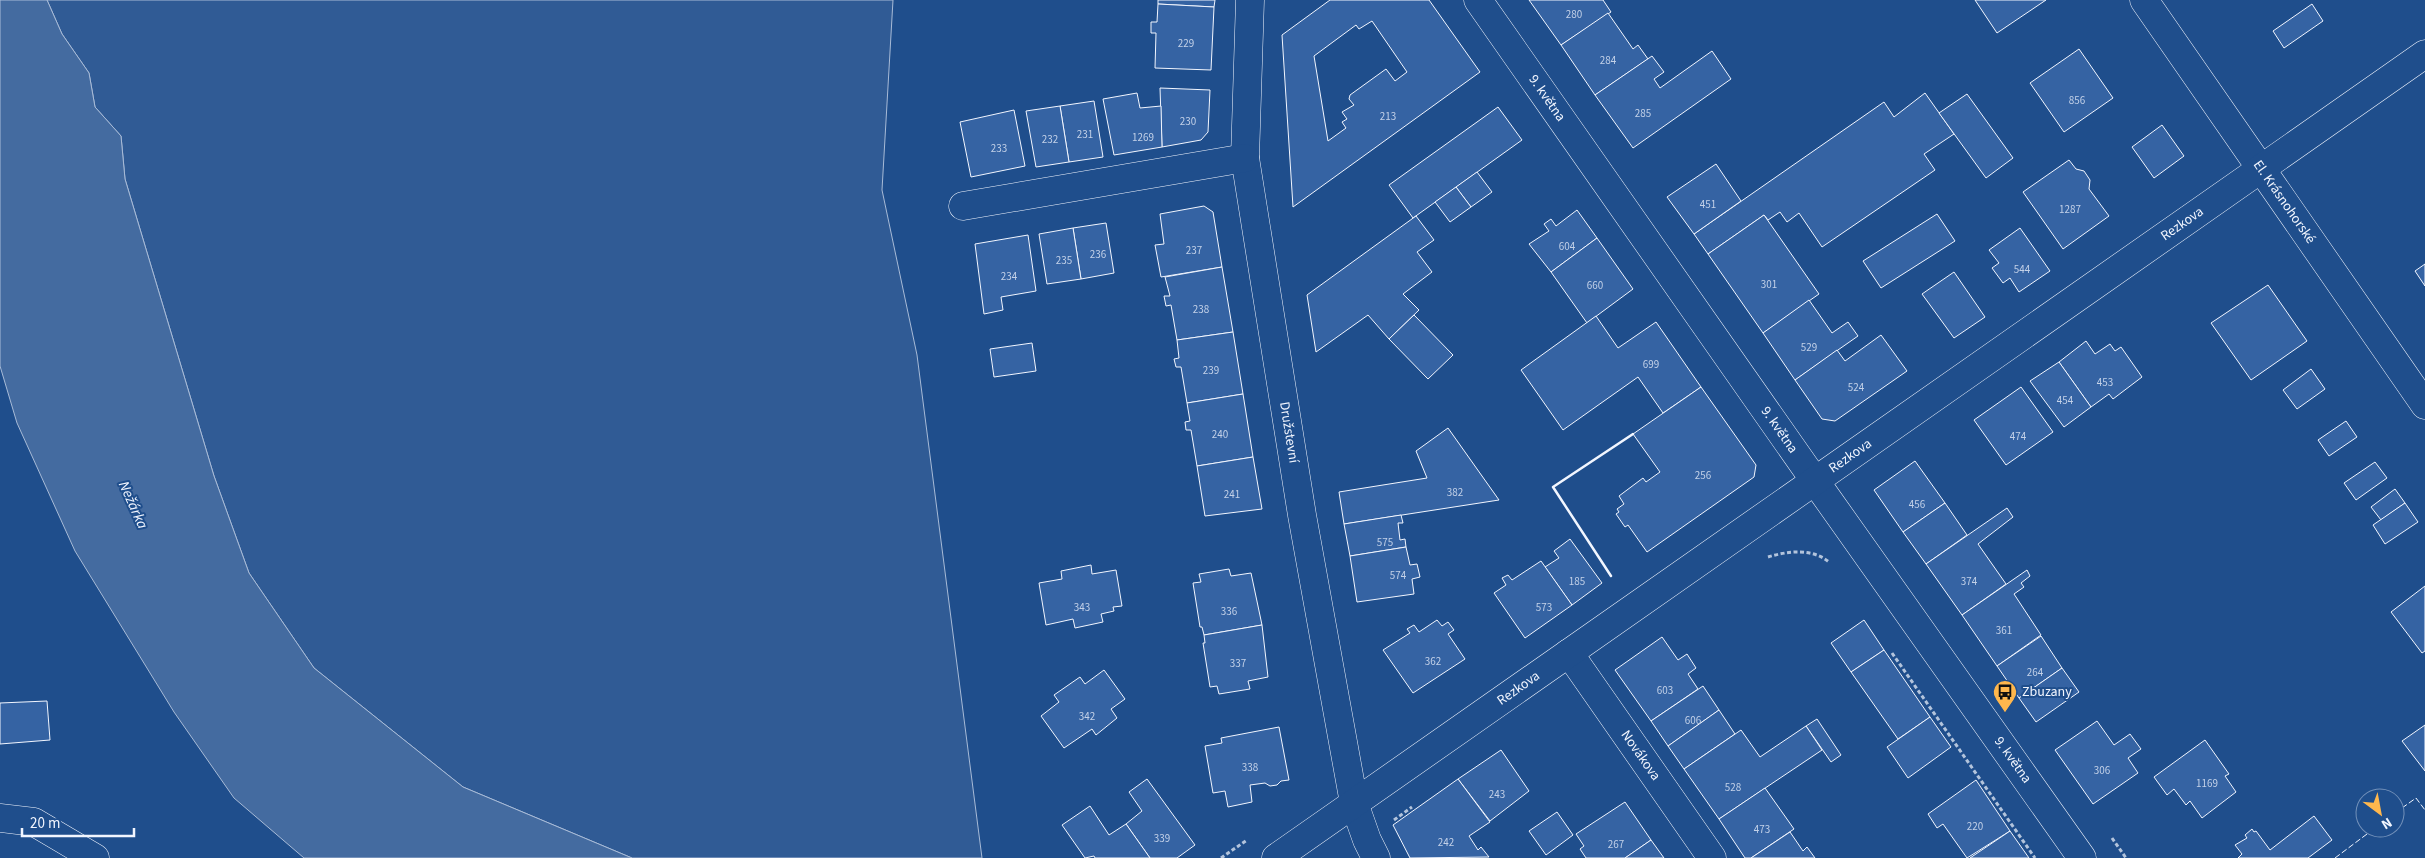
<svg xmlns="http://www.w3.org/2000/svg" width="2425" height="858" viewBox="0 0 2425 858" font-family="'Source Sans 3',sans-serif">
	<rect width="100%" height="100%" fill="#1f4e8c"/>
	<path fill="#305b95" stroke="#a8bbd7" d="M 47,0 L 893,0 L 882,190 L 917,355 L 982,858 L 632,858 L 463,787 L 314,668 L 249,573 L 214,476 L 125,179 L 121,136 L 95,107 L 89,73 L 62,34 Z"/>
	<path fill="#446ba0" stroke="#a8bbd7" d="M 0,0 L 47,0 L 62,34 L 89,73 L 95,107 L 121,136 L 125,179 L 214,476 L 249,573 L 314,668 L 463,787 L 632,858 L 304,858 L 234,798 L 174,712 L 75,551 L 17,423 L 0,366 Z"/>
	<g fill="#3563a3" stroke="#f2f6ff" fill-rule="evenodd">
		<path d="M 1158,0 L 1215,0 L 1214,7 L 1158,4 Z"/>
		<path d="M 1330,0 L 1429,0 L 1480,72 L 1293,207 L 1282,35 ZM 1372,21 L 1407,72 L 1395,81 L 1386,69 L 1350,95 L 1349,99 L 1354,105 L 1342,112 L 1347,119 L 1342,122 L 1346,128 L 1328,141 L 1314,56 L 1356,25 L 1359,29 Z"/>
		<path d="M 1529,0 L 1603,0 L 1611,12 L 1561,45 Z"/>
		<path d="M 1975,0 L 2046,0 L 1997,33 Z"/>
		<path d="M 1158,4 L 1214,7 L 1211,70 L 1155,68 L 1156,33 L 1151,33 L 1151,22 L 1157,22 Z"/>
		<path d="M 2312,4 L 2323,21 L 2284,48 L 2273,31 Z"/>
		<path d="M 1608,13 L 1633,49 L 1638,45 L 1648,59 L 1595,95 L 1561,45 Z"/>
		<path d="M 2079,49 L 2113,98 L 2064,132 L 2030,83 Z"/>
		<path d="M 1712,51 L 1731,79 L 1633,148 L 1595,95 L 1652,56 L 1664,72 L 1654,79 L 1660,88 Z"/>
		<path d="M 1160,88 L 1210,90 L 1208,132 L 1201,140 L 1162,147 Z"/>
		<path d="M 1137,93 L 1140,108 L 1161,106 L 1162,147 L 1114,155 L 1103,99 Z"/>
		<path d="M 1925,93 L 1954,134 L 1924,154 L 1935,170 L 1822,247 L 1799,213 L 1787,222 L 1780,212 L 1768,220 L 1764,215 L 1708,254 L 1694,234 L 1884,102 L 1894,117 Z"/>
		<path d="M 1967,94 L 2013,158 L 1986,178 L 1939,113 Z"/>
		<path d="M 1094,101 L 1103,157 L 1069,162 L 1060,106 Z"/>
		<path d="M 1060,106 L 1069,162 L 1036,167 L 1026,111 Z"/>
		<path d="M 1498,107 L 1522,140 L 1413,218 L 1389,185 Z"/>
		<path d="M 1014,110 L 1025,166 L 971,177 L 960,122 Z"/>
		<path d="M 2162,125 L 2184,156 L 2154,178 L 2132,147 Z"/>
		<path d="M 2069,160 L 2076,169 L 2084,171 L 2090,180 L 2089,189 L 2109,216 L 2063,249 L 2023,192 Z"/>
		<path d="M 1716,164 L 1741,201 L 1694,234 L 1667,197 Z"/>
		<path d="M 1477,172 L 1492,192 L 1471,207 L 1456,187 Z"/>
		<path d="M 1456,187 L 1471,207 L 1450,222 L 1435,202 Z"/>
		<path d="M 1204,206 L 1213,212 L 1222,267 L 1161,277 L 1155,245 L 1164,244 L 1160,214 Z"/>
		<path d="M 1577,210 L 1597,238 L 1551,272 L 1529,244 L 1549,231 L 1544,224 L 1551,219 L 1556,226 Z"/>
		<path d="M 1937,214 L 1955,241 L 1881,288 L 1863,261 Z"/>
		<path d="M 1764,215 L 1819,294 L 1763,333 L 1708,254 Z"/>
		<path d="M 1416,216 L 1434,240 L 1417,252 L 1432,272 L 1403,294 L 1419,310 L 1389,339 L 1368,315 L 1316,352 L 1307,295 Z"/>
		<path d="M 1106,223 L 1114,273 L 1081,279 L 1073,228 Z"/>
		<path d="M 1073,228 L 1081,279 L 1047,284 L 1039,234 Z"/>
		<path d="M 2020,228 L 2050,271 L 2019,292 L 2010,278 L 2003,283 L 1992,268 L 1999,263 L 1989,250 Z"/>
		<path d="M 1028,235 L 1036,291 L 1001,297 L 1003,310 L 984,314 L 975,244 Z"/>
		<path d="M 1597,238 L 1633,289 L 1587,323 L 1551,272 Z"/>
		<path d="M 2425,264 L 2425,286 L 2415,271 Z"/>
		<path d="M 1222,267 L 1233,332 L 1177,340 L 1171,305 L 1166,306 L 1164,296 L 1170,296 L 1165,277 Z"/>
		<path d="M 1954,272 L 1985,317 L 1954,338 L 1922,294 Z"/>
		<path d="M 2268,285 L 2307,341 L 2251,380 L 2211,323 Z"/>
		<path d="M 1809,300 L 1832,333 L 1848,322 L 1858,336 L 1795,380 L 1763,333 Z"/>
		<path d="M 1414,315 L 1453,355 L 1428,379 L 1389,339 Z"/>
		<path d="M 1596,316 L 1618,348 L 1656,322 L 1701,387 L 1663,413 L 1638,377 L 1563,430 L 1521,370 Z"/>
		<path d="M 1233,332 L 1243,394 L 1187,403 L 1181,367 L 1176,367 L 1174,359 L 1179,358 L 1177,340 Z"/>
		<path d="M 1881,335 L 1907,371 L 1835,421 L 1822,419 L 1795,380 L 1837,350 L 1845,361 Z"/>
		<path d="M 2086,341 L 2095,354 L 2110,344 L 2115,351 L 2121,347 L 2142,377 L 2113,399 L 2109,394 L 2091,407 L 2059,362 Z"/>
		<path d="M 1032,343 L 1036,371 L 994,377 L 990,349 Z"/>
		<path d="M 2059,362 L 2091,407 L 2064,427 L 2030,381 Z"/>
		<path d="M 2311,369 L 2325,389 L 2297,409 L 2283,390 Z"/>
		<path d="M 1701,387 L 1756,465 L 1754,477 L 1647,552 L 1628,525 L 1625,527 L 1616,514 L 1619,512 L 1617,509 L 1624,504 L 1619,496 L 1643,478 L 1646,482 L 1660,472 L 1633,434 Z"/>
		<path d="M 2021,387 L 2053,432 L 2006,465 L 1974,420 Z"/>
		<path d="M 1243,394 L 1253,457 L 1197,466 L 1191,430 L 1186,430 L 1185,422 L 1190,421 L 1187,403 Z"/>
		<path d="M 2346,421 L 2357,437 L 2329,456 L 2318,440 Z"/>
		<path d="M 1448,428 L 1499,500 L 1344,524 L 1339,492 L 1427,478 L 1416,451 Z"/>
		<path d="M 1253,457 L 1262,509 L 1205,516 L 1197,466 Z"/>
		<path d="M 1915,461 L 1945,503 L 1903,532 L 1874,490 Z"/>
		<path d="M 2375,462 L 2387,478 L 2356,500 L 2344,483 Z"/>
		<path d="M 2395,489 L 2405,503 L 2381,520 L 2371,507 Z"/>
		<path d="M 1945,503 L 1967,535 L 1926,564 L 1903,532 Z"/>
		<path d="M 2405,503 L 2418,522 L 2385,544 L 2373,525 Z"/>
		<path d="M 2007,508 L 2013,517 L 1978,544 L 2006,584 L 1962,615 L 1926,564 Z"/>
		<path d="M 1401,515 L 1403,523 L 1398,523 L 1400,540 L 1405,539 L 1406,547 L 1350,556 L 1344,524 Z"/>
		<path d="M 1570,539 L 1602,583 L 1572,605 L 1545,567 L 1559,558 L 1554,551 Z"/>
		<path d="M 1406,547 L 1410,565 L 1417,564 L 1420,577 L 1412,579 L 1414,594 L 1357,602 L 1350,556 Z"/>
		<path d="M 1541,561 L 1572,605 L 1525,638 L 1494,593 L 1506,585 L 1502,578 L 1508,575 L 1512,580 Z"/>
		<path d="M 1091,565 L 1092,574 L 1116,570 L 1122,606 L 1113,607 L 1114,611 L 1101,614 L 1103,622 L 1075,628 L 1073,619 L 1046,625 L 1039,583 L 1062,579 L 1061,571 Z"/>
		<path d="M 1229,569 L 1231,576 L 1251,573 L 1262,625 L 1204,635 L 1202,627 L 1200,627 L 1193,583 L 1201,582 L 1199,574 Z"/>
		<path d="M 2027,570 L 2030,576 L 2021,583 L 2024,587 L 2014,594 L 2041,635 L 1997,666 L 1962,615 Z"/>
		<path d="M 2425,586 L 2425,651 L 2422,653 L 2391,612 Z"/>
		<path d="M 1437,620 L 1442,626 L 1448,622 L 1454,630 L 1448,634 L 1465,659 L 1413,693 L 1383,650 L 1410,633 L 1407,629 L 1414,625 L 1419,632 Z"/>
		<path d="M 1864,620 L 1884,650 L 1851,672 L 1831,643 Z"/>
		<path d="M 1262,625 L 1268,677 L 1248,681 L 1250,689 L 1219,694 L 1217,686 L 1210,687 L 1203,643 L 1205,643 L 1204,635 Z"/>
		<path d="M 2041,636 L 2062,668 L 2019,698 L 1997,666 Z"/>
		<path d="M 1662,637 L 1678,660 L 1687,654 L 1696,668 L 1688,674 L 1698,689 L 1651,721 L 1615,670 Z"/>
		<path d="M 1884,650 L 1930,717 L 1898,739 L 1851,672 Z"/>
		<path d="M 2062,668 L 2079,692 L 2036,722 L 2019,698 Z"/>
		<path d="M 1104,670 L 1125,699 L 1111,709 L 1117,718 L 1096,735 L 1092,729 L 1064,748 L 1041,716 L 1059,702 L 1054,695 L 1080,677 L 1085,684 Z"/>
		<path d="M 1703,686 L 1719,710 L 1668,746 L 1651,721 Z"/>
		<path d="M 47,701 L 50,740 L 0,744 L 0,703 Z"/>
		<path d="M 1719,710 L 1735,734 L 1684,769 L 1668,746 Z"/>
		<path d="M 1930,717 L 1951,747 L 1908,778 L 1887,747 Z"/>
		<path d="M 1817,719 L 1841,755 L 1831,762 L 1806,726 Z"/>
		<path d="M 2097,721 L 2114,745 L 2130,734 L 2141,749 L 2128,758 L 2138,773 L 2093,804 L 2055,750 Z"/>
		<path d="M 2425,725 L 2425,771 L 2402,741 Z"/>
		<path d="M 1806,726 L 1822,750 L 1719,819 L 1684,769 L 1741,730 L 1760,757 Z"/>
		<path d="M 1279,727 L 1289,780 L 1281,781 L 1277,785 L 1270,786 L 1265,783 L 1250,785 L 1252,802 L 1228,807 L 1225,791 L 1213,793 L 1205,746 L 1222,743 L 1221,738 Z"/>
		<path d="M 2205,740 L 2229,774 L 2225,776 L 2236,792 L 2202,818 L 2190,801 L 2186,805 L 2174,789 L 2167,795 L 2154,777 Z"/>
		<path d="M 1501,750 L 1529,791 L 1490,821 L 1458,779 Z"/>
		<path d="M 1147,779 L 1195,845 L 1177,858 L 1150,858 L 1126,824 L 1142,811 L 1129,792 Z"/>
		<path d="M 1458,779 L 1490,822 L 1469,836 L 1478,850 L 1481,847 L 1489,857 L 1410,858 L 1393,825 Z"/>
		<path d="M 1976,780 L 2010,831 L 1967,858 L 1943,824 L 1937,828 L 1928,814 Z"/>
		<path d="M 1765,788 L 1794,829 L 1751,858 L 1745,858 L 1719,819 Z"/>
		<path d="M 1625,802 L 1651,840 L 1625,858 L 1586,858 L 1580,849 L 1584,846 L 1576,834 Z"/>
		<path d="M 1090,806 L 1109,835 L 1126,824 L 1150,858 L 1095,858 L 1094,856 L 1085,858 L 1062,825 Z"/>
		<path d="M 1557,812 L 1573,835 L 1546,855 L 1529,831 Z"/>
		<path d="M 2314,816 L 2332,840 L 2308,858 L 2238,858 L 2242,854 L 2235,845 L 2247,838 L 2245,835 L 2252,829 L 2254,832 L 2256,831 L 2270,850 Z"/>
		<path d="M 2010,831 L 2029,858 L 1970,858 Z"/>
		<path d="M 1790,832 L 1803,851 L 1807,847 L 1815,858 L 1751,858 Z"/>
		<path d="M 1651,840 L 1664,858 L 1625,858 Z"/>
	</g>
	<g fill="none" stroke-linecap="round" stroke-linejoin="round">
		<g stroke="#f2f6ff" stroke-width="29">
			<g id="minor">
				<path id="s1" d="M 1250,0 L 1245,158 L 1302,515 L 1354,803 L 1367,840 L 1376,858"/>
				<path id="s2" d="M 1478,0 L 1815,481"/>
				<path id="s3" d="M 2144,0 L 2425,405"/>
				<path d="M 963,206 L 1245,158"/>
				<path id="s4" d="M 1569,653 L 1712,858"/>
				<path d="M 0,818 L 34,822 L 95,858"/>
			</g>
		</g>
		<g stroke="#f2f6ff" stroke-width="29">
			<g id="major">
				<path id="s5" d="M 1815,481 L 2082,858"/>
				<path id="s6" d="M 1276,858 L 2425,54"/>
			</g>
		</g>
		<g stroke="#b3c4dc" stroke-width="3" stroke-dasharray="4 2.5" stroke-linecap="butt">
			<path d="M 1768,557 C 1788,551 1812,548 1829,562"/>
			<path d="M 1892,653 L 2035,858"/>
			<path d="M 1394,820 L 1412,807"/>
			<path d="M 2112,838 L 2126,858"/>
			<path d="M 1221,858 L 1247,840"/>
		</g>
		<use href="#minor" stroke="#1f4e8c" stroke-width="28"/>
		<use href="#major" stroke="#1f4e8c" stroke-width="28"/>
		<g stroke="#f2f6ff" stroke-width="1" stroke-dasharray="6 2.5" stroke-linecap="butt">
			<path d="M 2395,813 L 2416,798 L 2425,810"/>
			<path d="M 2335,858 L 2375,828"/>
		</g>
		<path stroke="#f2f6ff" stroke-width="2.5" d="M 1611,576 L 1553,487 L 1633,434"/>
	</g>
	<defs>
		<g id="bus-pin" transform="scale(1.25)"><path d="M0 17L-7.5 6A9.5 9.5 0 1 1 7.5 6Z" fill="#ffb74d" stroke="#1f4e8c"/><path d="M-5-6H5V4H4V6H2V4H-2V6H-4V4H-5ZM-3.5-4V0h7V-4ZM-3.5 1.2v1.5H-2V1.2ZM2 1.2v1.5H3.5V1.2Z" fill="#111"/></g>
	</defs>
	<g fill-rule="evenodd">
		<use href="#bus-pin" x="2005" y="692"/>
	</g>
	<g text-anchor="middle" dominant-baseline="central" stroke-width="4" stroke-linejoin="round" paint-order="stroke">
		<g font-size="11" fill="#c3d1e8">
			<text x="1574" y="14">280</text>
			<text x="1186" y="43">229</text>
			<text x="1608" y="60">284</text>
			<text x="2077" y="100">856</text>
			<text x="1643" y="113">285</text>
			<text x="1388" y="116">213</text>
			<text x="1188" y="121">230</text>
			<text x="1085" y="134">231</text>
			<text x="1143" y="137">1269</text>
			<text x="1050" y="139">232</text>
			<text x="999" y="148">233</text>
			<text x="1708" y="204">451</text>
			<text x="2070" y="209">1287</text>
			<text x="1567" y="246">604</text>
			<text x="1194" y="250">237</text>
			<text x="1098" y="254">236</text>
			<text x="1064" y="260">235</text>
			<text x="2022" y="269">544</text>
			<text x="1009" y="276">234</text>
			<text x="1769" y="284">301</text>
			<text x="1595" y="285">660</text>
			<text x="1201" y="309">238</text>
			<text x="1809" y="347">529</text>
			<text x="1651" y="364">699</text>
			<text x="1211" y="370">239</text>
			<text x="2105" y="382">453</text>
			<text x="1856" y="387">524</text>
			<text x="2065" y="400">454</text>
			<text x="1220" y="434">240</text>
			<text x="2018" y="436">474</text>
			<text x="1703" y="475">256</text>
			<text x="1455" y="492">382</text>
			<text x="1232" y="494">241</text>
			<text x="1917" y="504">456</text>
			<text x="1385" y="542">575</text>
			<text x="1398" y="575">574</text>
			<text x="1577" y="581">185</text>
			<text x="1969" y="581">374</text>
			<text x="1082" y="607">343</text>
			<text x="1544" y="607">573</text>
			<text x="1229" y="611">336</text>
			<text x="2004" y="630">361</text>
			<text x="1433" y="661">362</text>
			<text x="1238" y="663">337</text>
			<text x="2035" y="672">264</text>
			<text x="1665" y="690">603</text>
			<text x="1087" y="716">342</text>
			<text x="1693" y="720">606</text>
			<text x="1250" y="767">338</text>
			<text x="2102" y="770">306</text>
			<text x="2207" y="783">1169</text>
			<text x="1733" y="787">528</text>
			<text x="1497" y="794">243</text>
			<text x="1975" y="826">220</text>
			<text x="1762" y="829">473</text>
			<text x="1162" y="838">339</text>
			<text x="1446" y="842">242</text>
			<text x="1616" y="844">267</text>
		</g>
		<g font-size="14" fill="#f2f6ff" stroke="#1f4e8c">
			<text stroke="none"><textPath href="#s2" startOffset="120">9. května</textPath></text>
			<text stroke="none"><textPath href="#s3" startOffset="246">El. Krásnohorské</textPath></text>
			<text stroke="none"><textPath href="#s6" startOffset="1106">Rezkova</textPath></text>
			<text stroke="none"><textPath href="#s2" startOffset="525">9. května</textPath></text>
			<text stroke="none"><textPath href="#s1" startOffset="436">Družstevní</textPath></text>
			<text stroke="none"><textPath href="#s6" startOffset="701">Rezkova</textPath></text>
			<text stroke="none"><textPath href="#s6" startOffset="296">Rezkova</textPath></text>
			<text stroke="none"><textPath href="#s4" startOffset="125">Novákova</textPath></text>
			<text stroke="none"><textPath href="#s5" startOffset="342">9. května</textPath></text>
		</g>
		<g font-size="14" fill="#f2f6ff" stroke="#1f4e8c" text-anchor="start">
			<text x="2022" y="692">Zbuzany</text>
		</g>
		<g font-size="15" font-style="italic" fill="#f2f6ff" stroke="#1f4e8c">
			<text transform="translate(133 505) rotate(66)">Nežárka</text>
		</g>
	</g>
	<g transform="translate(2380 813) rotate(148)"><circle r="24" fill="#1f4e8c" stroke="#7391ba"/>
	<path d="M0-4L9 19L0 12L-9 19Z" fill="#ffb74d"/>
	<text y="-8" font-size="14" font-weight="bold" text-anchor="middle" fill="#f2f6ff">N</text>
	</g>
	<path d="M22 828v8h112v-8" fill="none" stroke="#f2f6ff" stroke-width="2.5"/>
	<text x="30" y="828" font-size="15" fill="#f2f6ff" stroke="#1f4e8c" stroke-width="4" paint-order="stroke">20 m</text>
</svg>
